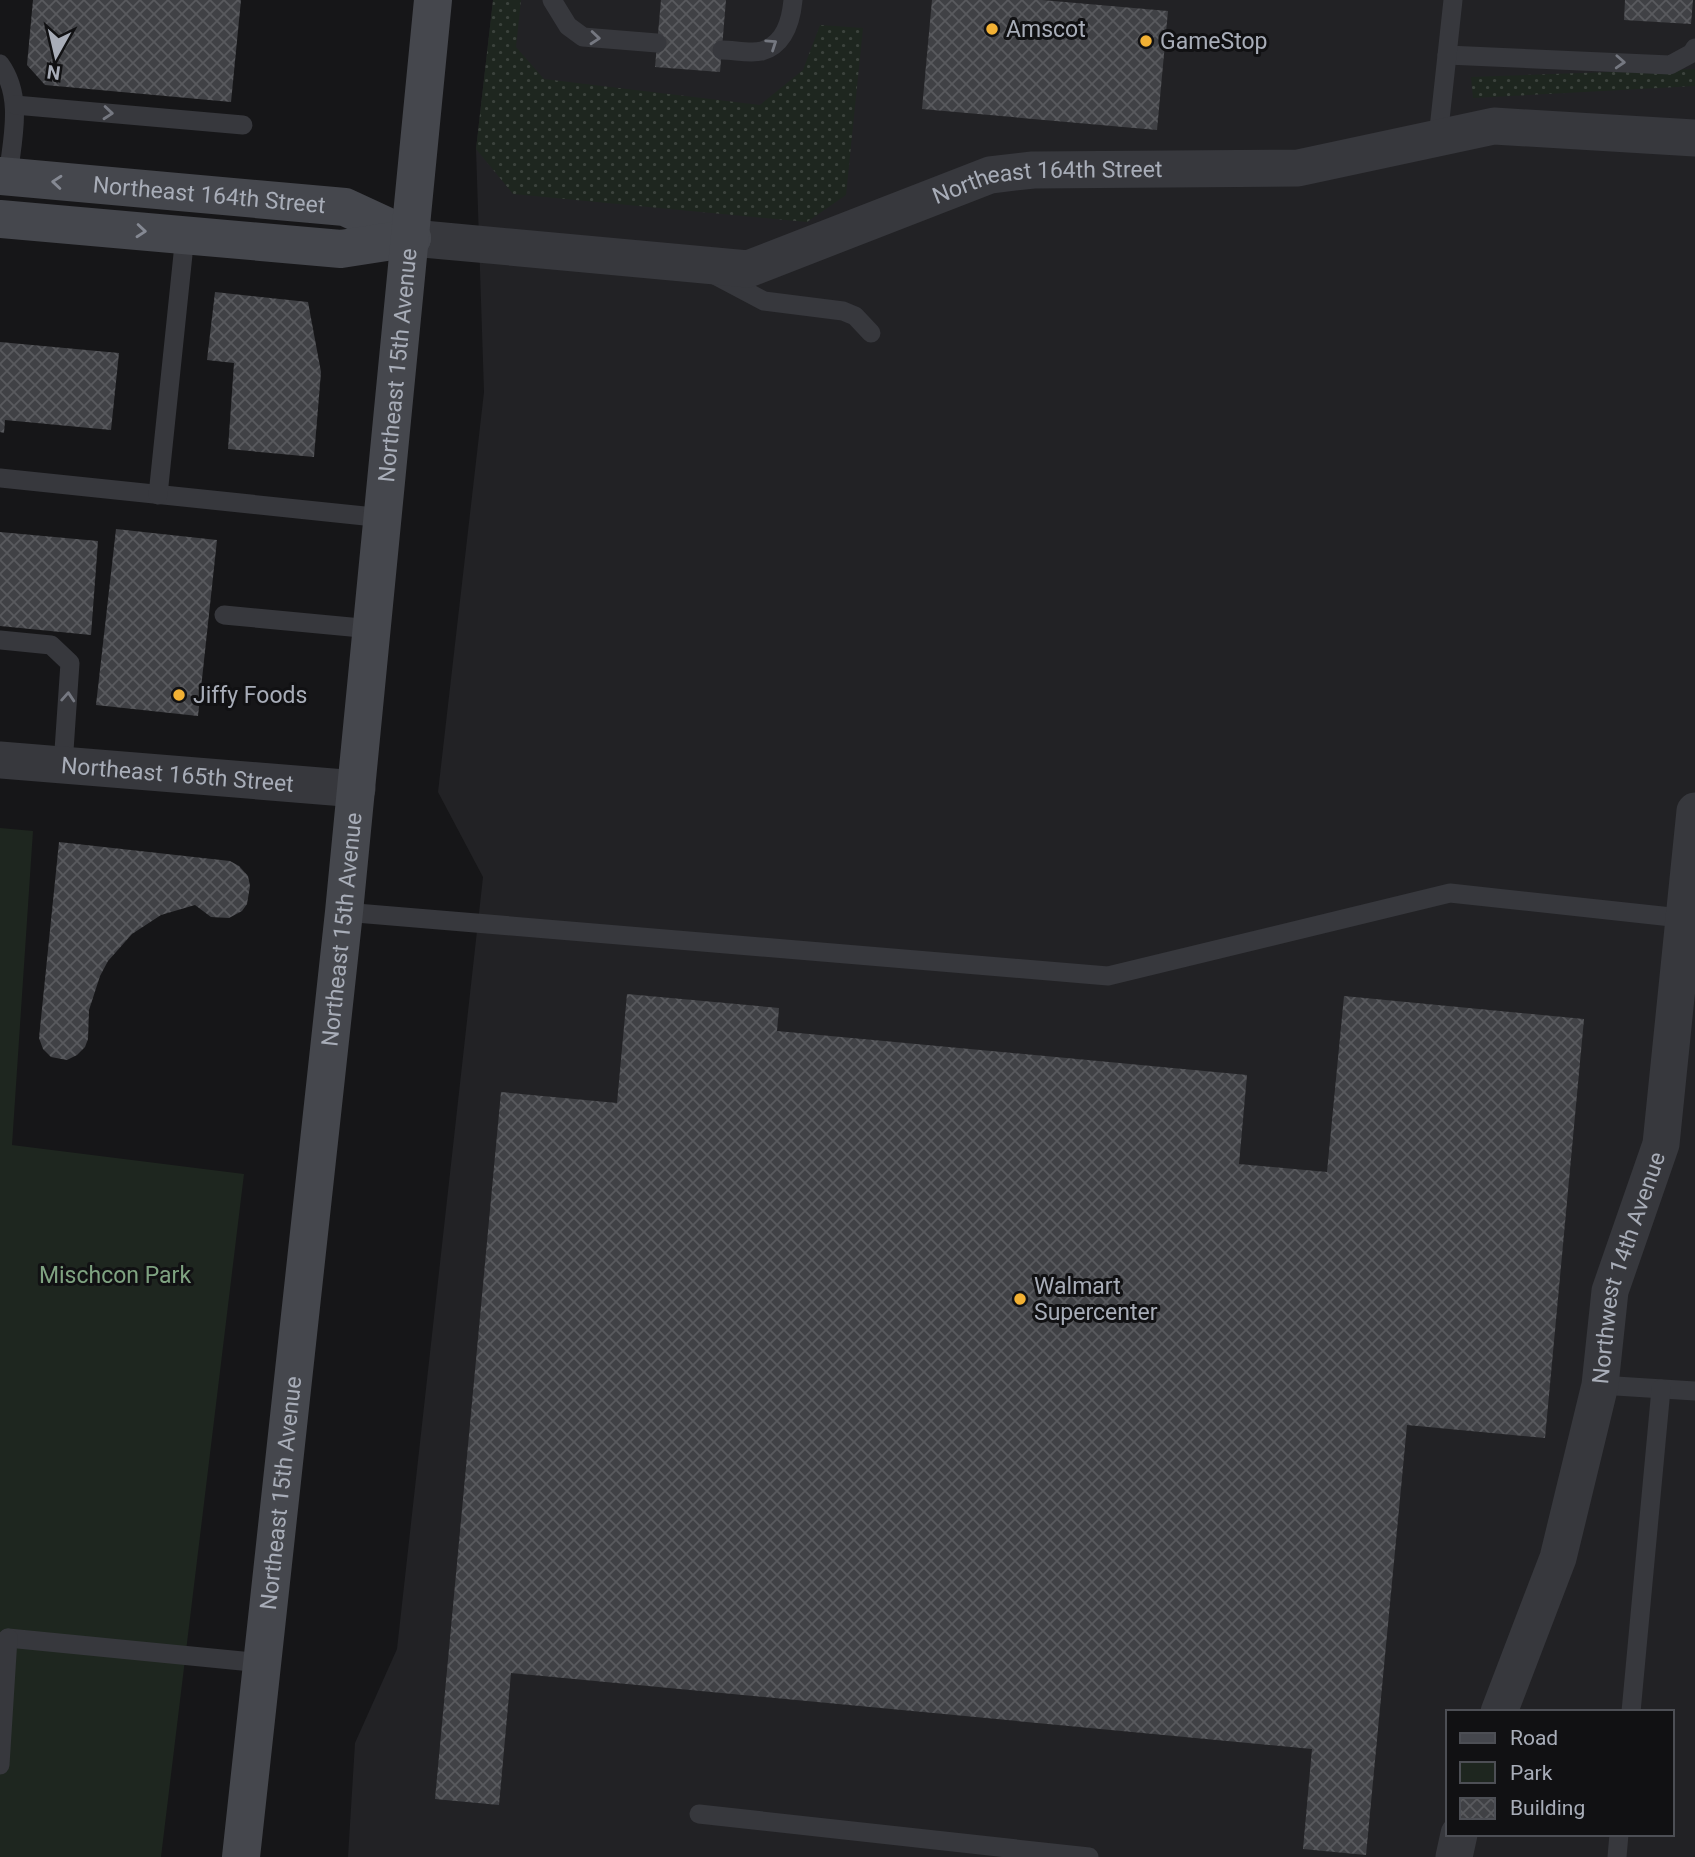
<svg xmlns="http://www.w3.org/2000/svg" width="1695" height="1857" viewBox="0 0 1695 1857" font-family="Roboto,sans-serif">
	<defs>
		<pattern id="grass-dots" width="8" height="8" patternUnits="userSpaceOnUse" patternTransform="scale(1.75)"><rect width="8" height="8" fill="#1e261f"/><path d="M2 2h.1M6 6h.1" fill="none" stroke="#3c433d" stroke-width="1.8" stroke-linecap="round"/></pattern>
		<pattern id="building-cross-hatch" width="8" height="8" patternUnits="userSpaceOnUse" patternTransform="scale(1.75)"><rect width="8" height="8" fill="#404145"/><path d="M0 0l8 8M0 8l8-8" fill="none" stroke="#595a5e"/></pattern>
	</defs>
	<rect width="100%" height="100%" fill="#161618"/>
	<path fill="#222225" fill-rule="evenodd" d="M 493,0 L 1695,0 L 1695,1857 L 348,1857 L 355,1743 L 397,1649 L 483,877 L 438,792 L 484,392 L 476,149 ZM 1448,1712 L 1672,1712 L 1672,1834 L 1448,1834 Z"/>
	<g fill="url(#grass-dots)">
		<path d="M 493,0 L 521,0 L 516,47 L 544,79 L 760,105 L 803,70 L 820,25 L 863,28 L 846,195 L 807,222 L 513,194 L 476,149 Z"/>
		<path d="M 1695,69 L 1695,86 L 1473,98 L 1471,77 Z"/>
	</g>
	<path fill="#1e261f" d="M 0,828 L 33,831 L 12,1145 L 244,1174 L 161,1857 L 0,1857 Z"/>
	<g fill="url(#building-cross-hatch)">
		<path d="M 33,0 L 241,0 L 231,102 L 45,85 L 27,65 Z"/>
		<path d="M 661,0 L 726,0 L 720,72 L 655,67 Z"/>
		<path d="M 932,0 L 1042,0 L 1168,11 L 1157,130 L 922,109 Z"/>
		<path d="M 1625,0 L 1693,0 L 1691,24 L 1624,20 Z"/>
		<path d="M 215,292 L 308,302 L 321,372 L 314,457 L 228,449 L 234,363 L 207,360 Z"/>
		<path d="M 0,342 L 119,353 L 111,430 L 5,420 L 4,433 L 0,432 Z"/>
		<path d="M 116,529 L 217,540 L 198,716 L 96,705 Z"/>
		<path d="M 0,532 L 98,541 L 91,635 L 0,626 Z"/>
		<path d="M 59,842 L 230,861 L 239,866 L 248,876 L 250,886 L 247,904 L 242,911 L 229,918 L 211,917 L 195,905 L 161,915 L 132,934 L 108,961 L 100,976 L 89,1010 L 88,1039 L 85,1047 L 77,1055 L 67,1060 L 51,1057 L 43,1049 L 39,1038 Z"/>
		<path d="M 627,994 L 779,1008 L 777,1031 L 1247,1075 L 1239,1164 L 1327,1172 L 1344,996 L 1584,1019 L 1545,1438 L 1407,1425 L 1366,1855 L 1303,1849 L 1312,1749 L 511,1673 L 499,1805 L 435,1799 L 501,1092 L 617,1103 Z"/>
	</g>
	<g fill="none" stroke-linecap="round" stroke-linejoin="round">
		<g stroke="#37383d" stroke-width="19">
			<path d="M 552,0 L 568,26 L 583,37 L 657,43"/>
			<path d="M 722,50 C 734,50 751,54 762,51 C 785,44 791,21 793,0"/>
			<path d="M 1447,55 L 1670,65 L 1692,53 L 1695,48"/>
			<path d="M 0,64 C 24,97 12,140 8,177"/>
			<path d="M 15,105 L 243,125"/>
			<path d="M 1438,138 L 1453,0"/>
			<path d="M 713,274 L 764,301 L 843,311 L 855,316 L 871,333"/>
			<path d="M 0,478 L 384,518"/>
			<path d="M 158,495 L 185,235"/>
			<path d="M 224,615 L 372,629"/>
			<path d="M 0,640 L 51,645 L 70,663 L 63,765"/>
			<path d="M 344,912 L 1108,976 L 1450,893 L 1690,919"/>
			<path d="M 1600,1385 L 1695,1391"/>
			<path d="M 8,1638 L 262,1663"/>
			<path d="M 0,1645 L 8,1638 L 0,1765"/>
			<path d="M 1631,1712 L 1661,1389"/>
			<path d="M 699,1814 L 1089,1857"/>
			<path d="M 1617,1857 L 1619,1834"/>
		</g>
		<g stroke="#37383d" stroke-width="37">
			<path id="s1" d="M 412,238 L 748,269 L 990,175 L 1033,170 L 1298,168 L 1494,126 L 1695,138"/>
			<path id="s2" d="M 0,760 L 357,789"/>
			<path id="s3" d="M 1499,1712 L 1558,1558 L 1600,1385 L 1610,1291 L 1661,1144 L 1695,811"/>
			<path d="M 1454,1857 L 1459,1834"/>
		</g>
		<g stroke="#45474d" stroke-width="38">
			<path id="s4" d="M 0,176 L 345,207 L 412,238"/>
			<path d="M 0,219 L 341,249 L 412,238"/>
			<path id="s5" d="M 241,1857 L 344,912 L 433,0"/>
		</g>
	</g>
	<defs><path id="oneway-chevron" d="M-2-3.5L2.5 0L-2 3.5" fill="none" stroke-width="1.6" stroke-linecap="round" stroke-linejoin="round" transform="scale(1.75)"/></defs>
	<g stroke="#757881">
		<use href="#oneway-chevron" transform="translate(595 38) rotate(5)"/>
		<use href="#oneway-chevron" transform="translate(772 44) rotate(-34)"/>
		<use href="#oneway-chevron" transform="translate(1620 62) rotate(3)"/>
		<use href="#oneway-chevron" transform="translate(108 113) rotate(5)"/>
		<use href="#oneway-chevron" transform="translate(68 697) rotate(-86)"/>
	</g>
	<g stroke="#858993">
		<use href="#oneway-chevron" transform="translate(57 182) rotate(-175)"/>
		<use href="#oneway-chevron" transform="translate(141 231) rotate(5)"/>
	</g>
	<g fill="#f2b134" stroke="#111113" stroke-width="2.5">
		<circle cx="992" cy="29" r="7"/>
		<circle cx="1146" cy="41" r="7"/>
		<circle cx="179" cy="695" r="7"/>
		<circle cx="1020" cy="1299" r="7"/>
	</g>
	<g text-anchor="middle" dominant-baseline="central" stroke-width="6" stroke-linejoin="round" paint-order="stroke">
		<g font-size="23" fill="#a8adb8" stroke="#111113" text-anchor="start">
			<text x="1006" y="29">Amscot</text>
			<text x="1160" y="41">GameStop</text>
			<text x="193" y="695">Jiffy Foods</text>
			<text x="1034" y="1286">Walmart<tspan x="1034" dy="26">Supercenter</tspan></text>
		</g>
		<g font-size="23" fill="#a8adb8" stroke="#111113">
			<text stroke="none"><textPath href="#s1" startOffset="653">Northeast 164th Street</textPath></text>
			<text stroke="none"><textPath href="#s4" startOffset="210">Northeast 164th Street</textPath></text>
			<text stroke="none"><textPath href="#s5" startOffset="1500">Northeast 15th Avenue</textPath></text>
			<text stroke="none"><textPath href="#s2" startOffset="178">Northeast 165th Street</textPath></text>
			<text stroke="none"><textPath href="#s5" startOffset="933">Northeast 15th Avenue</textPath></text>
			<text stroke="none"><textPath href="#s3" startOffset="464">Northwest 14th Avenue</textPath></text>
			<text stroke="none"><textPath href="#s5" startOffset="366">Northeast 15th Avenue</textPath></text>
		</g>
		<g font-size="23" fill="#7fa381" stroke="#111113">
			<text x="115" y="1275">Mischcon Park</text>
		</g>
	</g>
	<rect x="1446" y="1710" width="228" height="126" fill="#111113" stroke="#4d4f55" stroke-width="2"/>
	<rect x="1460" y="1733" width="35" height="10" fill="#45474d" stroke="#4d4f55" stroke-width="2"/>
	<text x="1510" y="1745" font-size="21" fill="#a8adb8">Road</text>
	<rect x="1460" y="1762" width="35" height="21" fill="#1e261f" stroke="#4d4f55" stroke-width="2"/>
	<text x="1510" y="1780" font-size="21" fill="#a8adb8">Park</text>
	<rect x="1460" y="1798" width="35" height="21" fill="url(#building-cross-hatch)" stroke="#4d4f55" stroke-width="2"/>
	<text x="1510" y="1815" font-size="21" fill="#a8adb8">Building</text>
	<g transform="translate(56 56) rotate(188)" stroke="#111113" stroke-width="5" paint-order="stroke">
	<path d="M0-5L12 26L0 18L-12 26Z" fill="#a8adb8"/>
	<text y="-10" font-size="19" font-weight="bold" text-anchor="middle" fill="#a8adb8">N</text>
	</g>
</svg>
